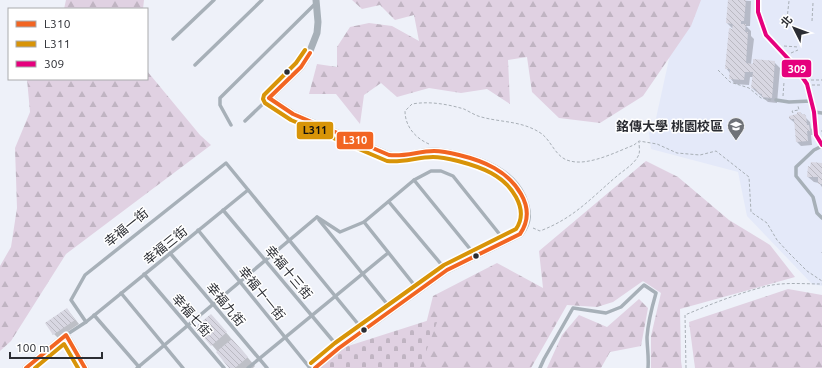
<svg xmlns="http://www.w3.org/2000/svg" width="822" height="368" viewBox="0 0 822 368" font-family="Ubuntu,'Noto Sans TC',sans-serif">
	<defs>
		<pattern id="forest-firs" width="22" height="20" patternUnits="userSpaceOnUse"><rect width="22" height="20" fill="#e0d1e2"/><path d="M5 1l3.5 6h-7zM16 11l3.5 6h-7z" fill="#c0b4c2"/></pattern>
		<pattern id="cemetery-stones" width="16" height="16" patternUnits="userSpaceOnUse"><rect width="16" height="16" fill="#e0d1e2"/><path d="M2 7V4a2 2 0 0 1 4 0v3zM10 15v-3a2 2 0 0 1 4 0v3z" fill="#c0b4c2"/></pattern>
		<pattern id="building-back-hatch" width="6" height="6" patternUnits="userSpaceOnUse"><rect width="6" height="6" fill="#d8d7e2"/><path d="M-1 5l2 2M0 0l6 6M5-1l2 2" fill="none" stroke="#bab9c2"/></pattern>
	</defs>
	<rect width="100%" height="100%" fill="#eef1f9"/>
	<path fill="#e4e9f9" d="M 674,0 L 822,0 L 822,286 L 812,284 L 747,216 L 738,172 L 651,149 L 649,133 L 655,123 L 669,59 Z"/>
	<g fill="url(#forest-firs)">
		<path d="M 66,0 L 144,0 L 143,9 L 64,9 Z"/>
		<path d="M 352,0 L 701,0 L 691,26 L 643,96 L 600,123 L 559,118 L 532,92 L 527,57 L 508,60 L 510,104 L 487,89 L 461,93 L 429,88 L 397,97 L 381,83 L 364,95 L 360,124 L 336,94 L 309,94 L 317,64 L 337,67 L 337,47 L 350,27 L 369,23 L 392,26 L 419,41 L 414,15 L 395,20 L 380,5 L 362,9 Z"/>
		<path d="M 147,71 L 200,135 L 211,145 L 66,254 L 11,341 L 0,351 L 0,266 L 11,247 L 17,208 L 15,148 L 30,112 L 27,79 L 147,79 Z"/>
		<path d="M 646,161 L 678,177 L 729,220 L 770,245 L 795,277 L 680,309 L 681,361 L 682,368 L 651,368 L 651,336 L 661,293 L 643,281 L 613,302 L 597,307 L 567,305 L 531,368 L 415,368 L 433,296 L 497,263 L 543,288 L 539,251 Z"/>
		<path d="M 788,289 L 822,295 L 822,368 L 695,368 L 689,322 Z"/>
		<path d="M 639,299 L 648,308 L 641,346 L 610,352 L 601,368 L 547,368 L 562,335 L 579,315 L 607,327 Z"/>
	</g>
	<path fill="url(#cemetery-stones)" d="M 439,317 L 420,368 L 319,368 L 345,347 Z"/>
	<g fill="#0003">
		<path d="M 729,0 L 751,1 L 750,26 L 746,26 L 751,31 L 751,36 L 754,39 L 751,64 L 774,62 L 780,68 L 777,103 L 768,102 L 752,88 L 753,77 L 750,77 L 749,85 L 735,84 L 730,78 L 730,73 L 726,68 L 734,30 L 727,23 Z"/>
		<path d="M 801,113 L 810,122 L 811,128 L 813,131 L 813,135 L 811,135 L 812,145 L 801,146 L 797,142 L 795,123 L 790,119 Z"/>
		<path d="M 822,164 L 822,187 L 819,183 L 814,182 L 808,177 Z"/>
		<path d="M 67,309 L 79,324 L 58,338 L 54,334 Z"/>
		<path d="M 211,315 L 255,366 L 253,368 L 230,368 L 218,352 L 197,327 Z"/>
	</g>
	<g fill="url(#building-back-hatch)">
		<path d="M 728,0 L 746,0 L 744,21 L 741,21 L 741,24 L 746,24 L 745,32 L 748,32 L 746,63 L 753,64 L 753,59 L 775,61 L 772,98 L 762,97 L 762,94 L 757,93 L 756,89 L 751,88 L 753,72 L 745,72 L 744,80 L 729,79 L 730,69 L 725,69 L 729,28 L 732,29 L 733,24 L 726,23 Z"/>
		<path d="M 797,112 L 801,112 L 801,114 L 804,114 L 806,116 L 807,125 L 809,125 L 810,131 L 807,131 L 808,141 L 796,142 L 794,119 L 789,119 L 789,116 L 797,114 Z"/>
		<path d="M 811,162 L 822,163 L 822,184 L 818,184 L 818,177 L 807,177 L 808,166 L 810,167 Z"/>
		<path d="M 67,308 L 75,320 L 53,335 L 45,323 Z"/>
		<path d="M 211,314 L 227,332 L 211,346 L 195,327 Z"/>
		<path d="M 232,339 L 248,357 L 235,368 L 229,368 L 216,352 Z"/>
	</g>
	<g fill="none" stroke-linecap="round" stroke-linejoin="round">
		<g stroke="#a8afb6" stroke-width="1" stroke-dasharray="3 2" stroke-linecap="butt">
			<path d="M 787,19 L 789,1"/>
			<path d="M 812,21 L 813,3"/>
			<path d="M 784,46 L 798,47"/>
			<path d="M 791,53 L 798,50"/>
			<path d="M 718,70 L 730,82 L 749,88 L 761,98 L 771,100"/>
			<path d="M 811,80 L 822,80"/>
			<path d="M 812,85 L 822,85"/>
			<path d="M 783,96 L 784,82"/>
			<path d="M 793,113 L 792,111 L 799,110 L 798,106"/>
			<path d="M 821,131 L 822,131"/>
			<path d="M 429,144 C 415,138 405,126 405,111 L 412,104 C 429,101 447,104 464,109 C 468,111 473,114 478,116 C 500,123 522,120 542,134 C 552,142 556,158 570,161 C 589,166 616,152 634,145 L 639,141 L 657,144 L 677,153 L 700,155 L 716,151 L 749,177 L 751,212 L 767,223 L 777,240 L 788,252 L 807,271 L 822,281"/>
			<path d="M 533,228 L 540,231 C 574,218 590,199 617,176 C 624,170 636,163 639,154 C 640,151 639,145 639,142"/>
			<path d="M 822,253 L 822,252"/>
			<path d="M 686,368 L 685,315 C 711,304 739,293 767,286 C 785,282 804,284 822,284"/>
		</g>
		<g stroke="#a7b0b8" stroke-width="3.5">
			<path d="M 758,0 L 758,12 L 766,35 L 794,65 L 807,84 L 814,112 L 816,135 L 822,145"/>
			<path d="M 173,39 L 214,0"/>
			<path d="M 195,65 L 262,0"/>
			<path d="M 776,100 L 789,102 L 811,101"/>
			<path d="M 814,112 L 822,113"/>
			<path d="M 245,121 L 269,98"/>
			<path d="M 231,125 L 220,105 L 220,98 L 316,3"/>
			<path d="M 822,146 L 814,150 L 796,167 L 796,176 L 813,197 L 817,213 L 822,218"/>
			<path d="M 414,180 L 475,255"/>
			<path d="M 389,202 L 446,270"/>
			<path d="M 223,210 L 339,348"/>
			<path d="M 317,217 L 340,232 L 364,222 L 414,180 L 431,171 L 441,171 L 453,176 L 505,241"/>
			<path d="M 319,220 L 392,310"/>
			<path d="M 364,222 L 419,291"/>
			<path d="M 198,230 L 310,368"/>
			<path d="M 170,253 L 267,368"/>
			<path d="M 144,274 L 224,368"/>
			<path d="M 121,293 L 183,368"/>
			<path d="M 94,315 L 139,367"/>
			<path d="M 86,322 L 71,300 L 85,275 L 226,163 L 363,330"/>
			<path d="M 66,335 L 86,322 L 248,190"/>
			<path d="M 137,368 L 317,217"/>
			<path d="M 248,368 L 388,253"/>
			<path d="M 540,368 L 544,359 L 573,308 L 606,313 L 621,307 L 644,285 L 656,293 C 652,307 648,322 647,337 C 647,347 649,357 648,368"/>
		</g>
		<g stroke="#a7b0b8" stroke-width="7">
			<path d="M 26,368 L 66,335 L 85,368"/>
			<path d="M 315,368 L 339,348 L 447,270 L 520,234 C 530,221 529,212 523,197 C 511,171 484,161 458,155 C 450,153 443,151 434,151 C 418,151 406,158 389,155 L 293,114 L 269,98 L 301,67 L 308,56 L 317,33 L 318,22 L 316,0"/>
		</g>
		<g stroke="#fff" stroke-width="7">
			<g id="bus-1">
				<path d="M 310,53 L 301,67 L 269,98 L 293,114 L 389,155 C 405,157 419,151 434,151 C 443,151 451,153 459,155 C 484,161 508,171 521,194 C 529,208 529,221 520,234 L 447,270 L 339,348 L 315,368"/>
				<path d="M 26,368 L 66,335 L 85,368"/>
			</g>
		</g>
		<g stroke="#fff" stroke-width="7">
			<g id="bus-2">
				<path d="M 305,50 L 296,63 L 264,95 L 263,99 L 265,103 L 291,120 L 387,161 C 403,163 417,157 433,157 C 442,157 450,159 458,161 C 481,167 504,175 516,197 C 522,208 523,219 516,229 L 444,265 L 335,343 L 311,363"/>
				<path d="M 35,368 L 64,344 L 78,368"/>
			</g>
		</g>
		<g stroke="#fff" stroke-width="7">
			<path id="bus-3" d="M 758,0 L 758,12 L 766,35 L 794,65 L 807,84 L 814,112 L 816,135 L 822,145"/>
		</g>
		<use href="#bus-1" stroke="#f26522" stroke-width="4"/>
		<use href="#bus-2" stroke="#d89408" stroke-width="4"/>
		<use href="#bus-3" stroke="#e5007d" stroke-width="4"/>
	</g>
	<defs>
		<g id="university-pin" transform="scale(0.9)"><path d="M0 17L-7.5 6A9.5 9.5 0 1 1 7.5 6Z" fill="#6f7278" stroke="#fff"/><path d="M0-5L7-2L0 1L-7-2ZM-4 1L0 2.5L4 1V4Q0 6-4 4Z" fill="#fff"/></g>
	</defs>
	<g fill-rule="evenodd">
		<use href="#university-pin" x="736" y="126"/>
	</g>
	<g fill="#2b2d33" stroke="#fff" stroke-width="1.5">
		<circle cx="287" cy="72" r="3.5"/>
		<circle cx="476" cy="256" r="3.5"/>
		<circle cx="364" cy="330" r="3.5"/>
	</g>
	<g text-anchor="middle" dominant-baseline="central" stroke-width="3" stroke-linejoin="round" paint-order="stroke">
		<g font-size="13" font-weight="bold" fill="#2b2d33" stroke="#fff" text-anchor="end">
			<text x="723" y="126">銘傳大學 桃園校區</text>
		</g>
		<g font-size="13" fill="#2b2d33" stroke="#fff">
			<text transform="translate(126 227) rotate(-39)">幸福一街</text>
			<text transform="translate(165 245) rotate(-39)">幸福三街</text>
			<text transform="translate(289 272) rotate(50)">幸福十三街</text>
			<text transform="translate(262 293) rotate(51)">幸福十一街</text>
			<text transform="translate(226 304) rotate(50)">幸福九街</text>
			<text transform="translate(192 315) rotate(49)">幸福七街</text>
		</g>
	</g>
	<g stroke="#fff" stroke-width="1.5">
		<rect x="781" y="59" width="31" height="19" rx="4" fill="#e5007d"/>
		<rect x="296" y="121" width="38" height="19" rx="4" fill="#d89408"/>
		<rect x="336" y="131" width="38" height="19" rx="4" fill="#f26522"/>
	</g>
	<g font-size="11" text-anchor="middle" font-weight="bold" fill="#fff">
		<text x="797" y="73">309</text>
		<text x="355" y="144">L310</text>
	</g>
	<g font-size="11" text-anchor="middle" font-weight="bold" fill="#111">
		<text x="315" y="134">L311</text>
	</g>
	<rect x="8" y="8" width="140" height="72" fill="#ffffff" stroke="#aaabad"/>
	<rect x="16" y="21" width="20" height="6" fill="#f26522" stroke="#aaabad"/>
	<text x="44" y="28" font-size="12" fill="#2b2d33">L310</text>
	<rect x="16" y="41" width="20" height="6" fill="#d89408" stroke="#aaabad"/>
	<text x="44" y="48" font-size="12" fill="#2b2d33">L311</text>
	<rect x="16" y="61" width="20" height="6" fill="#e5007d" stroke="#aaabad"/>
	<text x="44" y="68" font-size="12" fill="#2b2d33">309</text>
	<g transform="translate(794 28) rotate(312)" stroke="#ffffff" stroke-width="3" paint-order="stroke">
	<path d="M0-3L7 15L0 10L-7 15Z" fill="#2b2d33"/>
	<text y="-6" font-size="11" font-weight="bold" text-anchor="middle" fill="#2b2d33">北</text>
	</g>
	<path d="M10 352v6h92v-6" fill="none" stroke="#2b2d33" stroke-width="2"/>
	<text x="16" y="352" font-size="12" fill="#2b2d33" stroke="#ffffff" stroke-width="3" paint-order="stroke">100 m</text>
</svg>
